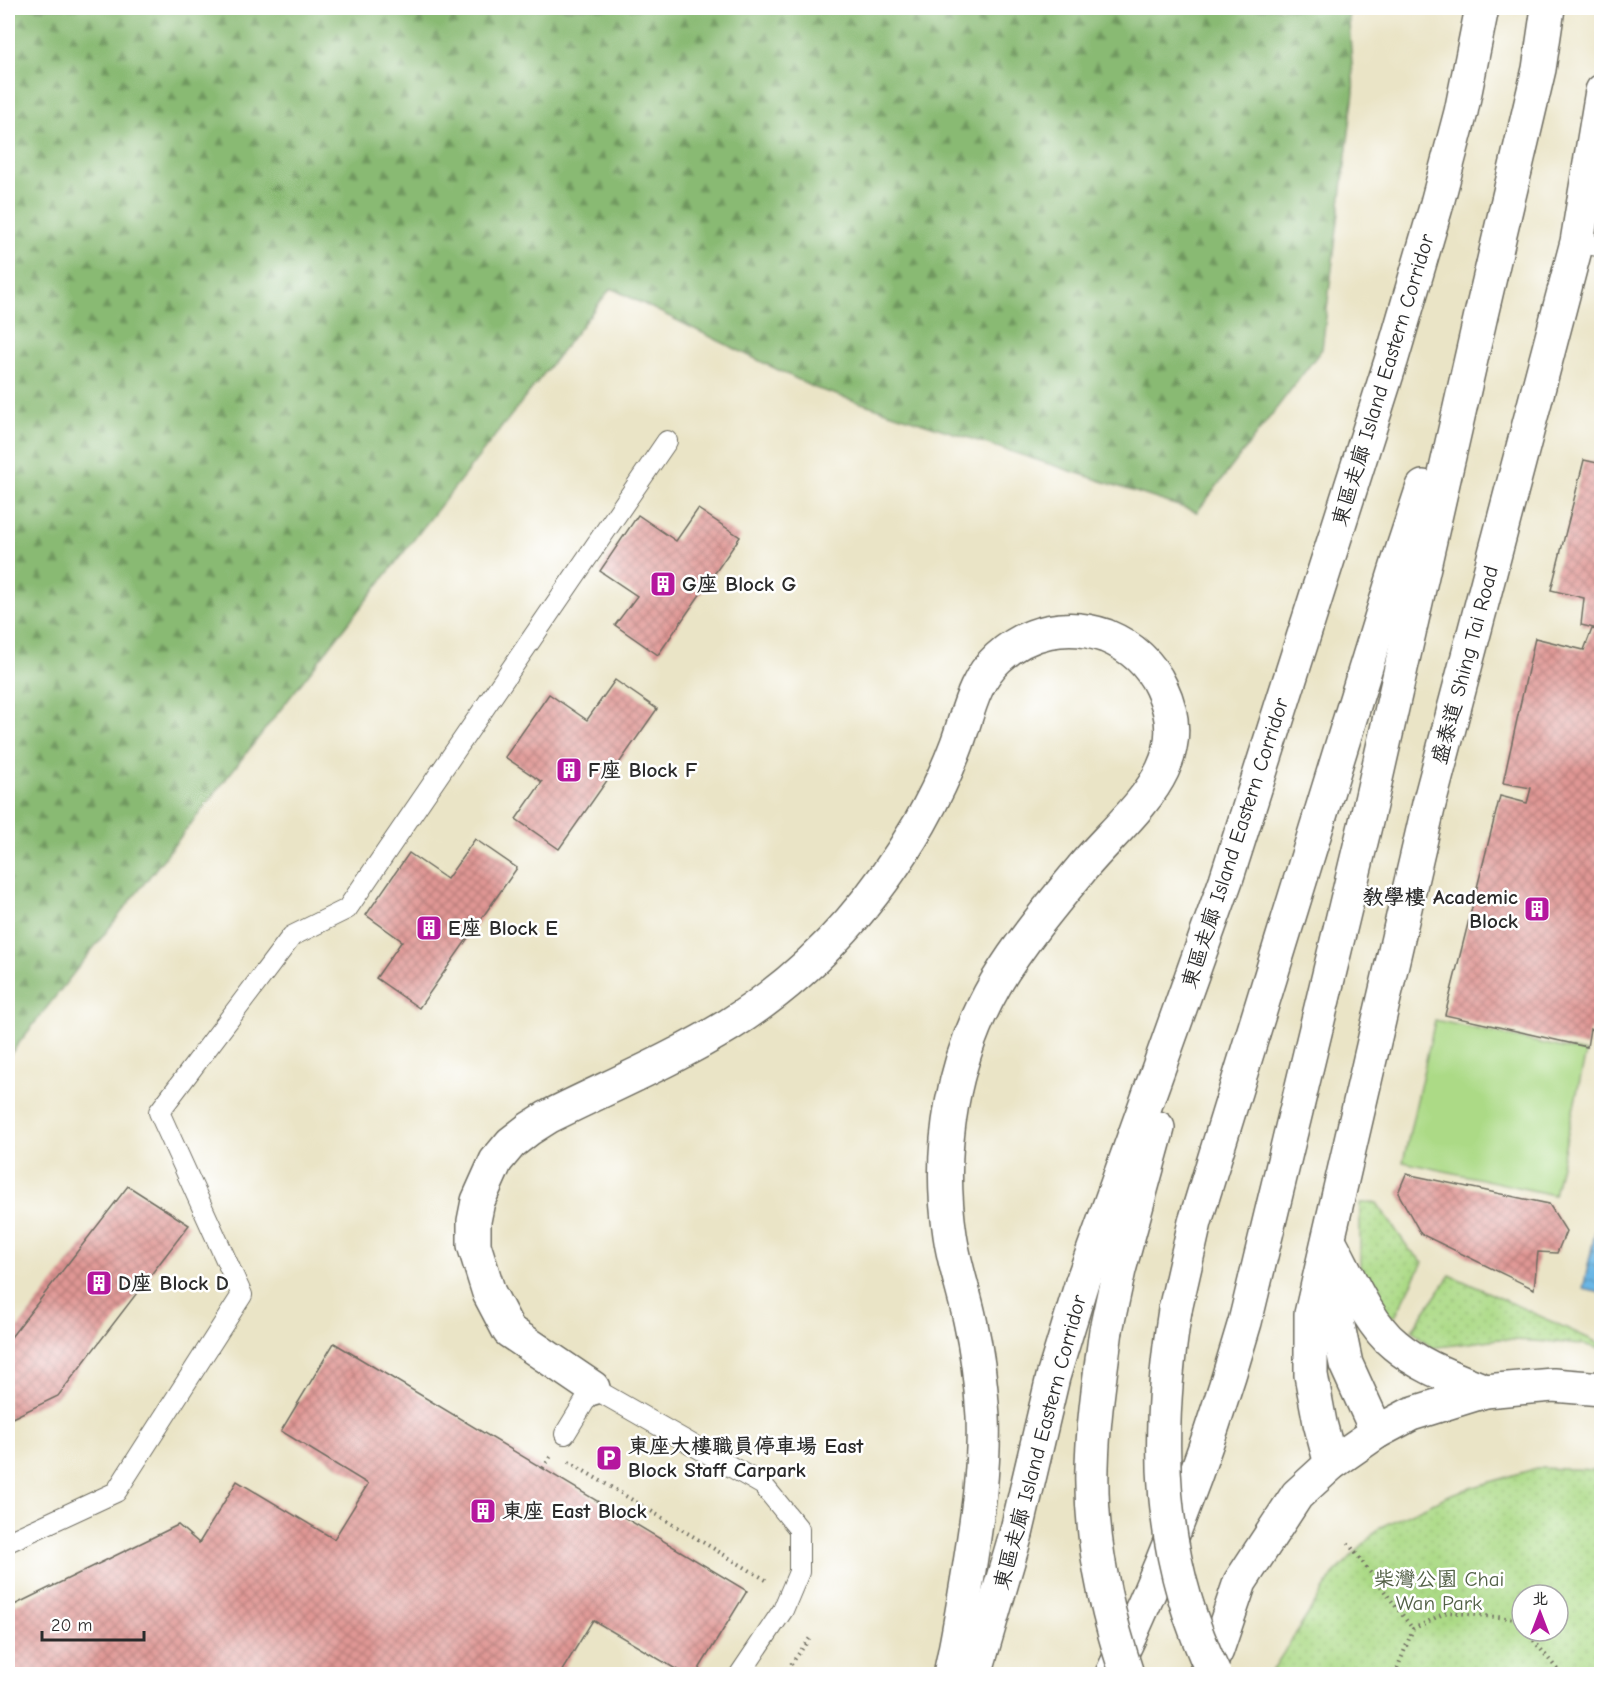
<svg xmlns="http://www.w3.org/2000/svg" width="1609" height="1682" viewBox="0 0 1609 1682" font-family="'Comic Neue','LXGW WenKai TC',sans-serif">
	<defs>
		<pattern id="grass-dots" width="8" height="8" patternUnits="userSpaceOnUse" patternTransform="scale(1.5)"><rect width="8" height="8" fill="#acda86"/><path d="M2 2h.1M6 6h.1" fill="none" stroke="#94bb74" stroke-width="1.8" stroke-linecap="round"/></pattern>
		<pattern id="forest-firs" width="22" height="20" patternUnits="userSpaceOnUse" patternTransform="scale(1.5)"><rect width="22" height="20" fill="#89ba73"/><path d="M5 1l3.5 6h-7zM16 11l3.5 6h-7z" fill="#70975f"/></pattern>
		<pattern id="water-waves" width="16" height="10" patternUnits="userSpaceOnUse" patternTransform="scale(1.5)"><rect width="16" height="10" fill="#6bb6e4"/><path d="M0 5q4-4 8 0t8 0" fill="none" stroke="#5894b9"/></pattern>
		<pattern id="building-cross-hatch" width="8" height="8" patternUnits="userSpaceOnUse" patternTransform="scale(1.5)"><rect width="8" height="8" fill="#e09794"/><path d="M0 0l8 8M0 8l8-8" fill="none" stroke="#b67b79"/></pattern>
	</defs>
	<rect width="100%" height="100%" fill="#fff"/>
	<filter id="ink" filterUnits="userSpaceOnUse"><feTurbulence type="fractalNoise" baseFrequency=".0167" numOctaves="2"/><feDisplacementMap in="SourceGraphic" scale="12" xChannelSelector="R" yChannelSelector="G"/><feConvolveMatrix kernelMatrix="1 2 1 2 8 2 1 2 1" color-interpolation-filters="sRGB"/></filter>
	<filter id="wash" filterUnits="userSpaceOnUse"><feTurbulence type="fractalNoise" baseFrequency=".008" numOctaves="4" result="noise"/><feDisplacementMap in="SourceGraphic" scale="24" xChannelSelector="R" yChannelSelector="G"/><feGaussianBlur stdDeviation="1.35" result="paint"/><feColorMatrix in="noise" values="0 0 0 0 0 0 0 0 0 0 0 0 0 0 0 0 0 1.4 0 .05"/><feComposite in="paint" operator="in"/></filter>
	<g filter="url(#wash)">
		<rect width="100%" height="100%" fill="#eae4c6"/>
		<g fill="url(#grass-dots)" stroke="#6c8258" stroke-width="1.5" fill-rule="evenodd">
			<path d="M 1360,1203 L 1377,1203 L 1409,1249 L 1423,1262 L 1395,1317 L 1385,1313 L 1360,1267 Z"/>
			<path d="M 1450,1275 L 1601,1344 L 1601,1349 L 1583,1344 L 1498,1339 L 1432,1348 L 1412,1330 Z"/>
			<path d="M 1537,1468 L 1601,1470 L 1601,1674 L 1270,1674 L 1333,1575 L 1380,1527 L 1454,1493 ZM 1522,1595 L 1558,1595 L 1558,1631 L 1522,1631 Z"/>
		</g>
		<path fill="url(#forest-firs)" stroke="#5a724f" stroke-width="1.5" d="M 8,8 L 1348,8 L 1354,92 L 1322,349 L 1197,512 L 815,388 L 611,288 L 8,1057 Z"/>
		<path fill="#acda86" stroke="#6c8258" stroke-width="1.5" d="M 1435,1020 L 1586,1053 L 1554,1195 L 1403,1162 Z"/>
		<path fill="url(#water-waves)" stroke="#4b7088" stroke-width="1.5" d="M 1601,1205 L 1601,1293 L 1583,1289 Z"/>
		<g id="blocks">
			<g fill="url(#building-cross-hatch)">
				<path d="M 1584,460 L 1602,464 L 1602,630 L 1581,625 L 1584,598 L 1551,590 Z"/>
				<path d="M 698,509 L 740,537 L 658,655 L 615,625 L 637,596 L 600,571 L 638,515 L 676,541 Z"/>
				<path d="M 1592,629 L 1602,631 L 1602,1032 L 1590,1029 L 1587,1047 L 1445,1015 L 1500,796 L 1527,803 L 1531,788 L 1503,783 L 1535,638 L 1584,650 Z"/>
				<path d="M 615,680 L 657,709 L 559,849 L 516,819 L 542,782 L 505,757 L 549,694 L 587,720 Z"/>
				<path d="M 475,839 L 517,868 L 419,1008 L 376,978 L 402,941 L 366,915 L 409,853 L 447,879 Z"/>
				<path d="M 1406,1174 L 1549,1204 L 1566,1231 L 1557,1253 L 1538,1252 L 1534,1289 L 1421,1234 L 1398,1193 Z"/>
				<path d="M 128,1186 L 189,1225 L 58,1396 L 8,1420 L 8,1341 Z"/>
				<path d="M 334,1343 L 747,1591 L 696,1674 L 684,1674 L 593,1620 L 560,1674 L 8,1674 L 8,1608 L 178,1525 L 199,1543 L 237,1481 L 334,1539 L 368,1484 L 281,1431 Z"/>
			</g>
		</g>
	</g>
	<g filter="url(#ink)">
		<use href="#blocks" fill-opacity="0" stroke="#6e6c61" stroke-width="1.5"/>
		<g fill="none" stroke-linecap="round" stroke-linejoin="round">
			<g stroke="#6e6c61" stroke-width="22">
				<g id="lane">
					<path d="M 1577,242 L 1602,247"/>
					<path d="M 565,1434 L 593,1388 L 763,1485 L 799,1529 L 799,1572 L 783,1610 L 740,1674"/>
					<path d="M 8,1542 L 116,1492 L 242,1295 L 159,1112 L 292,936 L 347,909 L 667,441"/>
				</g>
			</g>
			<g stroke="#6e6c61" stroke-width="36">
				<g id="street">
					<path d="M 1331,1269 L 1335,1311 L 1346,1364 L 1377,1432"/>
					<path d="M 1331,1464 L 1320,1423 L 1311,1375 L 1311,1314 L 1429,804 L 1577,242 L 1602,91"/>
				</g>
			</g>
			<g stroke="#6e6c61" stroke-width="36">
				<g id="secondary">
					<path d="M 1329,1240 C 1346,1270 1368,1324 1395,1345 C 1421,1367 1454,1378 1485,1391"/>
					<path d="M 1205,1674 L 1217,1650 L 1240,1582 L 1297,1495 L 1331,1464 L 1377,1432 L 1411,1414 L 1485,1391 L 1553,1385 L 1602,1389"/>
				</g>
			</g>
			<g stroke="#6e6c61" stroke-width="36">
				<g id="highway">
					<path d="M 1175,1310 L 1195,1222 L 1397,566 L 1423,487"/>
					<path d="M 1106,1330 L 1119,1270 L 1158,1128"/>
					<path d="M 593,1388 L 509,1331 L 489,1293 L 474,1245 L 474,1221 L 478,1201 L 496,1161 L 511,1143 L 529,1129 L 548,1117 C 608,1087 672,1060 729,1025 C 809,975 873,904 920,823 C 934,798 947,771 957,744 C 968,714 973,681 998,658 C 1027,631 1068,622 1106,636 C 1130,646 1150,663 1161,687 C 1199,766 1128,813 1083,867 C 1054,902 1019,944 996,983 C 952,1059 937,1149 950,1235 C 954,1264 964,1291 970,1320 C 977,1351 981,1384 983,1416 C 985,1468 977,1519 969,1570 C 963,1605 958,1640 950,1674"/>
					<path d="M 975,1674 L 1016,1534 L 1053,1377 L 1082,1282 L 1226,880 L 1392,358 L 1436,207 L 1461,112 L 1482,8"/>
					<path d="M 1112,1674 C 1167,1560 1210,1444 1245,1322 L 1370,805 L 1481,315 L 1539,69 L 1548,8"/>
				</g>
			</g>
			<g stroke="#6e6c61" stroke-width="4" stroke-dasharray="1.5 4.5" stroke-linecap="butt">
				<path d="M 569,1462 L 766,1580"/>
				<path d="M 543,1468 L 551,1456"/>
				<path d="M 1348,1543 L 1413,1629"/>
				<path d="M 1526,1631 L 1561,1674"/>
				<path d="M 784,1674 L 810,1638"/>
				<path d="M 1395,1674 L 1413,1629 L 1447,1612 L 1516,1619 L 1522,1627"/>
			</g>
			<use href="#lane" stroke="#fff" stroke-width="20"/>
			<use href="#street" stroke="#fff" stroke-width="33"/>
			<use href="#secondary" stroke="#fff" stroke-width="33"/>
			<use href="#highway" stroke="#fff" stroke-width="33"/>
			<g stroke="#6e6c61" stroke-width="36" stroke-linecap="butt">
				<g id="highway-bridge">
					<path d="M 1175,1310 C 1155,1438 1157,1555 1214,1674"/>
					<path d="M 1106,1330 C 1100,1376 1093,1421 1092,1467 C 1090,1538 1105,1608 1127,1674"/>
				</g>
			</g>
			<use href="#highway-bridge" stroke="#fff" stroke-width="33"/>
		</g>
	</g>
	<defs>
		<g id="building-square" transform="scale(1.35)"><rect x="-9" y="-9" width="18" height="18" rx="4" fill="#b5179e" stroke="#fff"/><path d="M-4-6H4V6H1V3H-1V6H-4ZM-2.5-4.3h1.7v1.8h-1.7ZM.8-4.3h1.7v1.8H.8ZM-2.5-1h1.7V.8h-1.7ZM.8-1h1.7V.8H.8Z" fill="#fff"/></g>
		<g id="parking-square" transform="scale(1.35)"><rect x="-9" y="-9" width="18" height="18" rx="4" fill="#b5179e" stroke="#fff"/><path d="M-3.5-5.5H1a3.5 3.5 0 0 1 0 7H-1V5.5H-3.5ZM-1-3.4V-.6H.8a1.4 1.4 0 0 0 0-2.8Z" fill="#fff"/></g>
	</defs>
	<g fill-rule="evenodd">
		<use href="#building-square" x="663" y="584"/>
		<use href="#building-square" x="569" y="770"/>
		<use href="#building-square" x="1537" y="909"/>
		<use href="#building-square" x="429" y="928"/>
		<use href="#building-square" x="99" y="1283"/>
		<use href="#parking-square" x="609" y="1458"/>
		<use href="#building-square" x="483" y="1511"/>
	</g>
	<g text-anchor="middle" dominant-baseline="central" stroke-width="5" stroke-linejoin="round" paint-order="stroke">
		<g font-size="21" fill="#2b2b2b" stroke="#fff">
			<text transform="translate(1383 380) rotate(-73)">東區走廊 Island Eastern Corridor</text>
			<text transform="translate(1465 665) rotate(-75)">盛泰道 Shing Tai Road</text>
			<text transform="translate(1235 843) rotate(-72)">東區走廊 Island Eastern Corridor</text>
			<text transform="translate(1040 1442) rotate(-75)">東區走廊 Island Eastern Corridor</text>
		</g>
		<g font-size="21" font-weight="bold" fill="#2b2b2b" stroke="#fff" text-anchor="start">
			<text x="682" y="584">G座 Block G</text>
			<text x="588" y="770">F座 Block F</text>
			<text x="1518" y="897" text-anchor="end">教學樓 Academic<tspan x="1518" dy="24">Block</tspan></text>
			<text x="448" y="928">E座 Block E</text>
			<text x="118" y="1283">D座 Block D</text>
			<text x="628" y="1446">東座大樓職員停車場 East<tspan x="628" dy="24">Block Staff Carpark</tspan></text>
			<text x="502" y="1511">東座 East Block</text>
		</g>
		<g font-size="21" fill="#526046" stroke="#fff">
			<text x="1439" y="1579">柴灣公園 Chai<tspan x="1439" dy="24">Wan Park</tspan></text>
		</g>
	</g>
	<rect width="1609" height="1682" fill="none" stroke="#fff" stroke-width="30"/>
	<g transform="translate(1540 1613)"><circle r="28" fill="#ffffff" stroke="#aaaaaa" stroke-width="1.5"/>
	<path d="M0-4.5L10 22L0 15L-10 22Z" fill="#b5179e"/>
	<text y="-9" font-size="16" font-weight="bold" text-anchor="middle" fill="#2b2b2b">北</text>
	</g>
	<path d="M42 1631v9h102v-9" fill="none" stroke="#2b2b2b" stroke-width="3"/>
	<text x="51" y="1631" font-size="18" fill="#2b2b2b" stroke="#ffffff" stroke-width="4.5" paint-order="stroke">20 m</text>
</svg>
